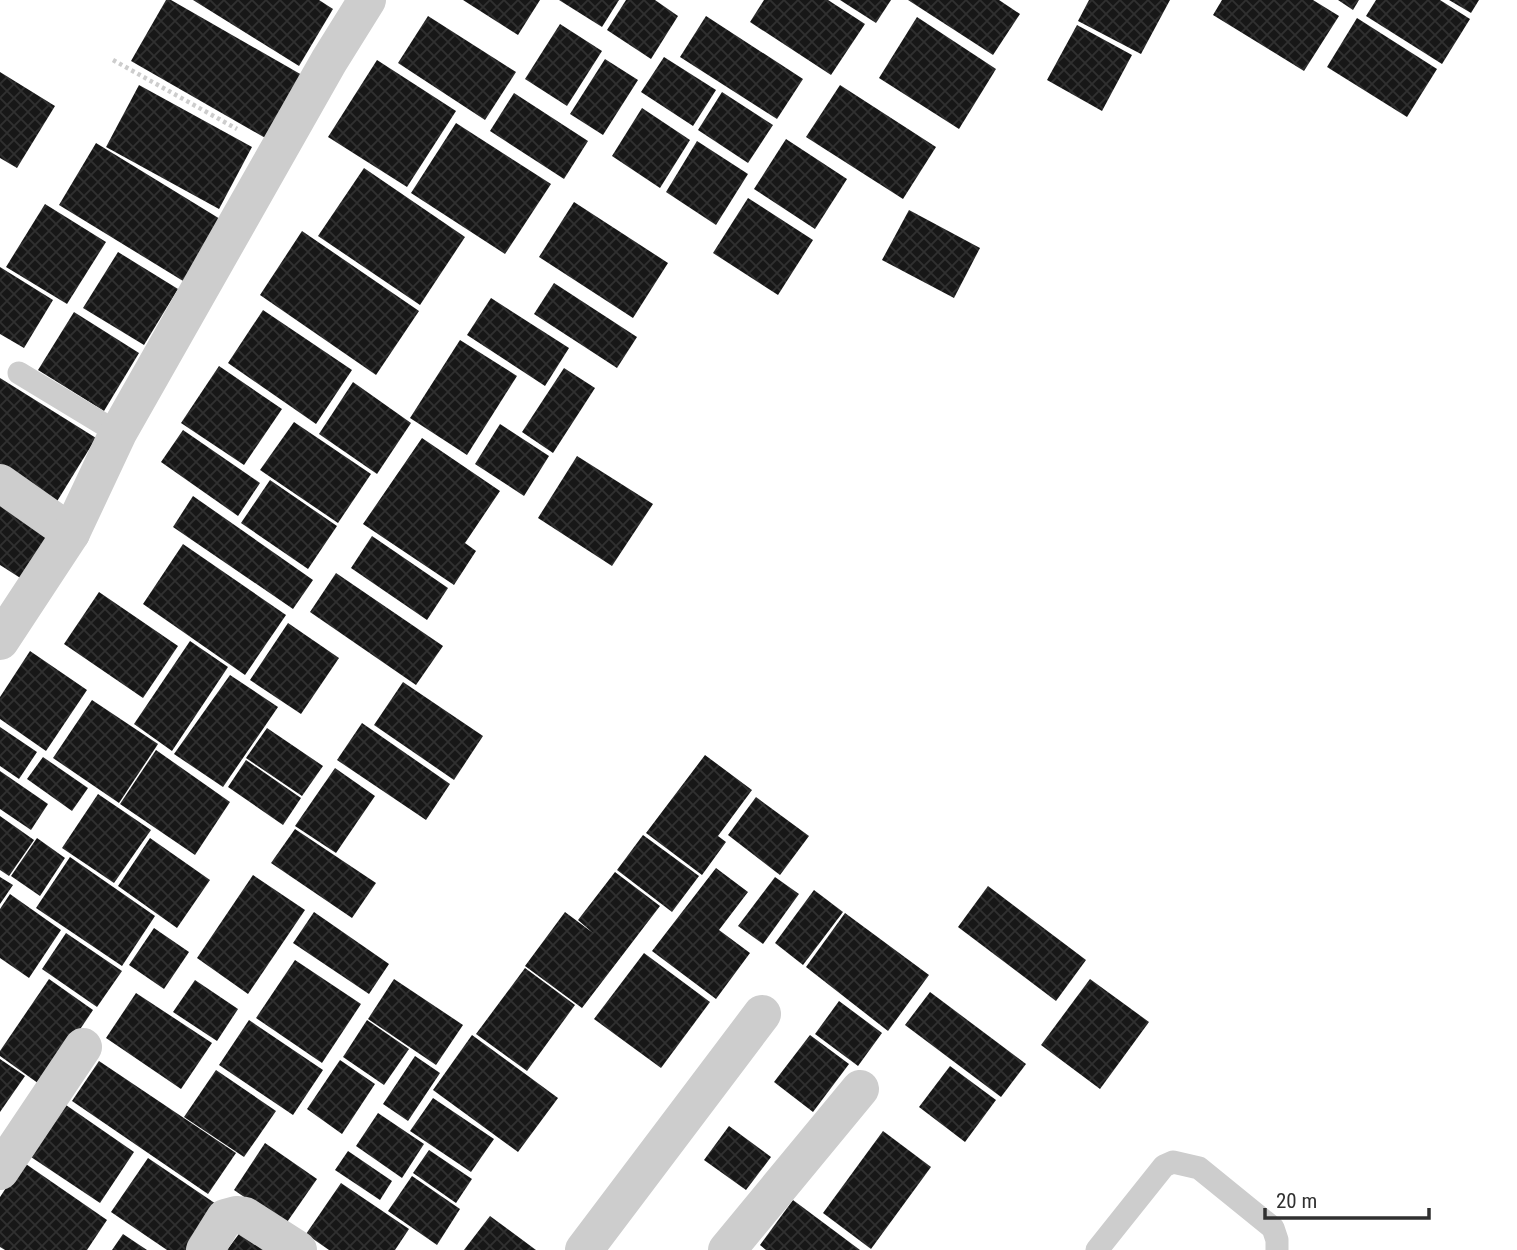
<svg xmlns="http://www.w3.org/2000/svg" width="1517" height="1250" viewBox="0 0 1517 1250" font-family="'Roboto Condensed',sans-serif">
	<defs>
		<pattern id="building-cross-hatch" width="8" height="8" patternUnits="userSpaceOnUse" patternTransform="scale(1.75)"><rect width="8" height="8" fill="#171717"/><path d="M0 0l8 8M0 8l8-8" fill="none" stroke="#303030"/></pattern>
	</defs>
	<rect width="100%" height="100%" fill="#fff"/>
	<g fill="url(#building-cross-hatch)">
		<path d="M 166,0 L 171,0 L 302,75 L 267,139 L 131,61 Z"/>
		<path d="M 193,0 L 319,0 L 333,9 L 299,66 Z"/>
		<path d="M 463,0 L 540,0 L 518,35 Z"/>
		<path d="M 559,0 L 619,0 L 602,27 Z"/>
		<path d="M 626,0 L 655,0 L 678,16 L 651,59 L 607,30 Z"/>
		<path d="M 764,0 L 828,0 L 865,24 L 831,75 L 750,22 Z"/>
		<path d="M 840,0 L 891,0 L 876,23 Z"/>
		<path d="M 908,0 L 999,0 L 1020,14 L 993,55 Z"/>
		<path d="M 1089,0 L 1170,0 L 1141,54 L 1078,21 Z"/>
		<path d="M 1222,0 L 1313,0 L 1339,16 L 1304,71 L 1213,15 Z"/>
		<path d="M 1338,0 L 1359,0 L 1353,10 Z"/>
		<path d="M 1376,0 L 1440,0 L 1470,19 L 1442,64 L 1366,16 Z"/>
		<path d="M 1449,0 L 1479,0 L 1471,13 Z"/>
		<path d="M 428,16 L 516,72 L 485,120 L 398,63 Z"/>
		<path d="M 706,16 L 803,79 L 777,119 L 680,57 Z"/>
		<path d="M 917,17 L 996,69 L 959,129 L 879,78 Z"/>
		<path d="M 1357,18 L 1437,69 L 1407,117 L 1327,67 Z"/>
		<path d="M 560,24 L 602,51 L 567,106 L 525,79 Z"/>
		<path d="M 1077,25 L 1132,55 L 1102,111 L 1047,80 Z"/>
		<path d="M 664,57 L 716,90 L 693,126 L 641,92 Z"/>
		<path d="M 605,59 L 638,80 L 603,135 L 570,114 Z"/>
		<path d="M 377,60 L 456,111 L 407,187 L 328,137 Z"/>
		<path d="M 0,72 L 55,106 L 17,168 L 0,158 Z"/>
		<path d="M 139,85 L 252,147 L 219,209 L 106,147 Z"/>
		<path d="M 840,85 L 936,147 L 903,199 L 806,137 Z"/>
		<path d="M 722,92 L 773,125 L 748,163 L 698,130 Z"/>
		<path d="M 514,93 L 588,141 L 564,179 L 490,131 Z"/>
		<path d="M 642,108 L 690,140 L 660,188 L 612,156 Z"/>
		<path d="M 456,123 L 551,184 L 505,254 L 411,193 Z"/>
		<path d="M 786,139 L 847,179 L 815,229 L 754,189 Z"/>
		<path d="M 697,141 L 748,174 L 716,225 L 666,192 Z"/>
		<path d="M 96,143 L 225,222 L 188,284 L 59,205 Z"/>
		<path d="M 364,168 L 465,237 L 420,305 L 318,236 Z"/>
		<path d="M 748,198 L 813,240 L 778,295 L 713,253 Z"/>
		<path d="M 574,202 L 668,263 L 633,318 L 539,257 Z"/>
		<path d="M 45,204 L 106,242 L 67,304 L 6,267 Z"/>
		<path d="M 909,210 L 980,248 L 954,298 L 882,260 Z"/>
		<path d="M 302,231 L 419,311 L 376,375 L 260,295 Z"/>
		<path d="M 118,252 L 178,289 L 144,345 L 83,308 Z"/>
		<path d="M 0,267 L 53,300 L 24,348 L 0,334 Z"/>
		<path d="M 554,283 L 637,337 L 617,368 L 534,314 Z"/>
		<path d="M 491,298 L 569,348 L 545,386 L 467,335 Z"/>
		<path d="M 263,310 L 352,370 L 316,424 L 228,363 Z"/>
		<path d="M 74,312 L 139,353 L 104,411 L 38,370 Z"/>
		<path d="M 460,340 L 517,376 L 467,455 L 410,418 Z"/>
		<path d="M 219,366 L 282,409 L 244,465 L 181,423 Z"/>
		<path d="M 564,368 L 595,388 L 553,453 L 522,432 Z"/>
		<path d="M 0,378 L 96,438 L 56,503 L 0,469 Z"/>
		<path d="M 353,382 L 411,423 L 377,474 L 319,434 Z"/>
		<path d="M 294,422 L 371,474 L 338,523 L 260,470 Z"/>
		<path d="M 500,424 L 549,456 L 524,496 L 475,464 Z"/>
		<path d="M 183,430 L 260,483 L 238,516 L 161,462 Z"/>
		<path d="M 422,438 L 500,491 L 465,543 L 476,551 L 454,585 L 363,524 Z"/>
		<path d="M 577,456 L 653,504 L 612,566 L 538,518 Z"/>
		<path d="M 270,480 L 337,526 L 308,569 L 241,523 Z"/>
		<path d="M 193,496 L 313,580 L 293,609 L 173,527 Z"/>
		<path d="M 0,498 L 55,532 L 25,581 L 0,565 Z"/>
		<path d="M 372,536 L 448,588 L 427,620 L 351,568 Z"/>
		<path d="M 183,544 L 286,615 L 245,675 L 143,604 Z"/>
		<path d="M 336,573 L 443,646 L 416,685 L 310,612 Z"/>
		<path d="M 99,592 L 178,646 L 143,698 L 64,644 Z"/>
		<path d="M 288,623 L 339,658 L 301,714 L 250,680 Z"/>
		<path d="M 190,641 L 228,667 L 172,751 L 134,724 Z"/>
		<path d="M 30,651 L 87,690 L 46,751 L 0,719 L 0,697 Z"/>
		<path d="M 230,675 L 278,707 L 223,787 L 174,754 Z"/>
		<path d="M 403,682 L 483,736 L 454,780 L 374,725 Z"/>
		<path d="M 92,700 L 158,744 L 119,803 L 53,758 Z"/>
		<path d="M 362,723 L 450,784 L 426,820 L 337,760 Z"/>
		<path d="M 0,727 L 37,752 L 19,779 L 0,766 Z"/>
		<path d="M 267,728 L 323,766 L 302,796 L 246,758 Z"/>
		<path d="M 156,750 L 230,802 L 195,855 L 120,804 Z"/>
		<path d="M 705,755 L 752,790 L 718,836 L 726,842 L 702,875 L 646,833 Z"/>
		<path d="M 43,757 L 88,788 L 72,811 L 27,779 Z"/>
		<path d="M 246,760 L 301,798 L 283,825 L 228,787 Z"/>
		<path d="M 335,768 L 375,796 L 336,853 L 295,826 Z"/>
		<path d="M 0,771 L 48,804 L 31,830 L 0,809 Z"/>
		<path d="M 98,794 L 151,830 L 114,883 L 62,848 Z"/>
		<path d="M 756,797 L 809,836 L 780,875 L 728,835 Z"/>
		<path d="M 0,816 L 34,840 L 9,876 L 0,870 Z"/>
		<path d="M 295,829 L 376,883 L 352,918 L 271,863 Z"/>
		<path d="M 643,835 L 699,876 L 672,912 L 617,870 Z"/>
		<path d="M 37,838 L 65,858 L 40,896 L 11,876 Z"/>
		<path d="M 150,838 L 210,880 L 177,928 L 118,886 Z"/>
		<path d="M 70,857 L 155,916 L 122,966 L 36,908 Z"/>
		<path d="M 716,868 L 748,892 L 719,930 L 750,953 L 716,999 L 652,951 Z"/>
		<path d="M 615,872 L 660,906 L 582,1008 L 525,966 L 565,912 L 593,933 L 578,920 Z"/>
		<path d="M 253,875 L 305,910 L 248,994 L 197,958 Z"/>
		<path d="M 0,877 L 13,885 L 0,904 Z"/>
		<path d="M 775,877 L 799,894 L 763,944 L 738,926 Z"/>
		<path d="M 988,886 L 1086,960 L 1056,1001 L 958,927 Z"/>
		<path d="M 814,890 L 843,912 L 803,965 L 775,943 Z"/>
		<path d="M 10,894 L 61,930 L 29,978 L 0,958 L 0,909 Z"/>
		<path d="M 314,912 L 389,964 L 369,994 L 293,943 Z"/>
		<path d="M 845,913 L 929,975 L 888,1031 L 806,967 Z"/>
		<path d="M 154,928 L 189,952 L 164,989 L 129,965 Z"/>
		<path d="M 66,933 L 122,971 L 97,1007 L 42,969 Z"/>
		<path d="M 644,953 L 710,1002 L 661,1068 L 594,1019 Z"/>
		<path d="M 295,960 L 361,1004 L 322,1063 L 256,1018 Z"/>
		<path d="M 525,968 L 575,1005 L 527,1071 L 476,1034 Z"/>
		<path d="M 49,979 L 93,1010 L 42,1086 L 0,1056 L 0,1051 Z"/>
		<path d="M 394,979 L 463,1025 L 436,1065 L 368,1019 Z"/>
		<path d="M 1090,979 L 1149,1022 L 1100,1089 L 1041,1045 Z"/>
		<path d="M 195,980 L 238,1009 L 217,1041 L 173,1012 Z"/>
		<path d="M 930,992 L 1026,1064 L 1001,1097 L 905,1025 Z"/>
		<path d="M 136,993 L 212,1043 L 181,1089 L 106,1038 Z"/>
		<path d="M 839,1001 L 882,1033 L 858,1066 L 815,1034 Z"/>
		<path d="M 249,1020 L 323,1070 L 293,1115 L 219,1065 Z"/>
		<path d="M 367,1020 L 409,1049 L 384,1085 L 343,1057 Z"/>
		<path d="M 472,1035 L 558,1098 L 518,1152 L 433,1090 Z"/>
		<path d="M 810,1035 L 849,1064 L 813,1112 L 774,1082 Z"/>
		<path d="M 415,1056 L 440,1073 L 408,1121 L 383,1104 Z"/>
		<path d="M 0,1059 L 25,1076 L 0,1112 Z"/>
		<path d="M 340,1060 L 375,1084 L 342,1134 L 307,1109 Z"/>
		<path d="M 99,1061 L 236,1153 L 208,1194 L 72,1101 Z"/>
		<path d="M 950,1066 L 996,1100 L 965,1142 L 919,1107 Z"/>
		<path d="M 216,1070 L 276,1111 L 244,1157 L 184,1117 Z"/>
		<path d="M 433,1098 L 494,1139 L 471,1172 L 410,1131 Z"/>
		<path d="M 66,1105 L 134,1152 L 100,1203 L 31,1157 Z"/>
		<path d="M 378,1113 L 424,1144 L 402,1178 L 356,1146 Z"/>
		<path d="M 729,1126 L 771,1157 L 746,1190 L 704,1160 Z"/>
		<path d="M 883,1131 L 931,1167 L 871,1249 L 823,1213 Z"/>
		<path d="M 265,1143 L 317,1179 L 285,1225 L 234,1190 Z"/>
		<path d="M 429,1150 L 472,1179 L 456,1203 L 413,1173 Z"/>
		<path d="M 348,1151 L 392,1181 L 380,1200 L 335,1170 Z"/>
		<path d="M 148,1158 L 222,1208 L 193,1250 L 167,1250 L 111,1212 Z"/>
		<path d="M 23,1162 L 107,1220 L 87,1250 L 5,1250 L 0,1247 L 0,1197 Z"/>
		<path d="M 412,1176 L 460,1209 L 437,1245 L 388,1211 Z"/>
		<path d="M 341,1183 L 409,1229 L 395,1250 L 329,1250 L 306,1234 Z"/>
		<path d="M 793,1200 L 860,1250 L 766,1250 L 760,1245 Z"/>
		<path d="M 490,1216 L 536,1250 L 464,1250 Z"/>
		<path d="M 244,1227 L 276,1250 L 227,1250 Z"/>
		<path d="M 123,1234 L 147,1250 L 112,1250 Z"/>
	</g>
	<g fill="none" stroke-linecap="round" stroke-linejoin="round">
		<path stroke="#cdcdcd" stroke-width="4.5" stroke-dasharray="3.5 3.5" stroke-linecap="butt" d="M 113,60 L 237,129"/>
		<g stroke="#cdcdcd" stroke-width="23">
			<path d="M 19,373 L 118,433"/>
			<path d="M 1097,1250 L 1164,1166 L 1173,1162 L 1199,1168 L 1273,1228 L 1277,1240 L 1277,1250"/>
		</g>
		<g stroke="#cdcdcd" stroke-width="38">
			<path d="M 0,483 L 71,533"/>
			<path d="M 0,641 L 71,533 L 118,433 L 329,61 L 367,0"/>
			<path d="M 0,1171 L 83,1047"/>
			<path d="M 205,1250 L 225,1218 L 236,1215 L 245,1216 L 298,1250"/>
			<path d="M 584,1250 L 762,1014"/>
			<path d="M 727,1250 L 860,1089"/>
		</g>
	</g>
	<path d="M1265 1208v10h164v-10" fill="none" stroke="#303030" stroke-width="3.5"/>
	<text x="1276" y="1208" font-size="21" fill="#303030" stroke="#ffffff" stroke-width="5" paint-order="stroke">20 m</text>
</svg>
